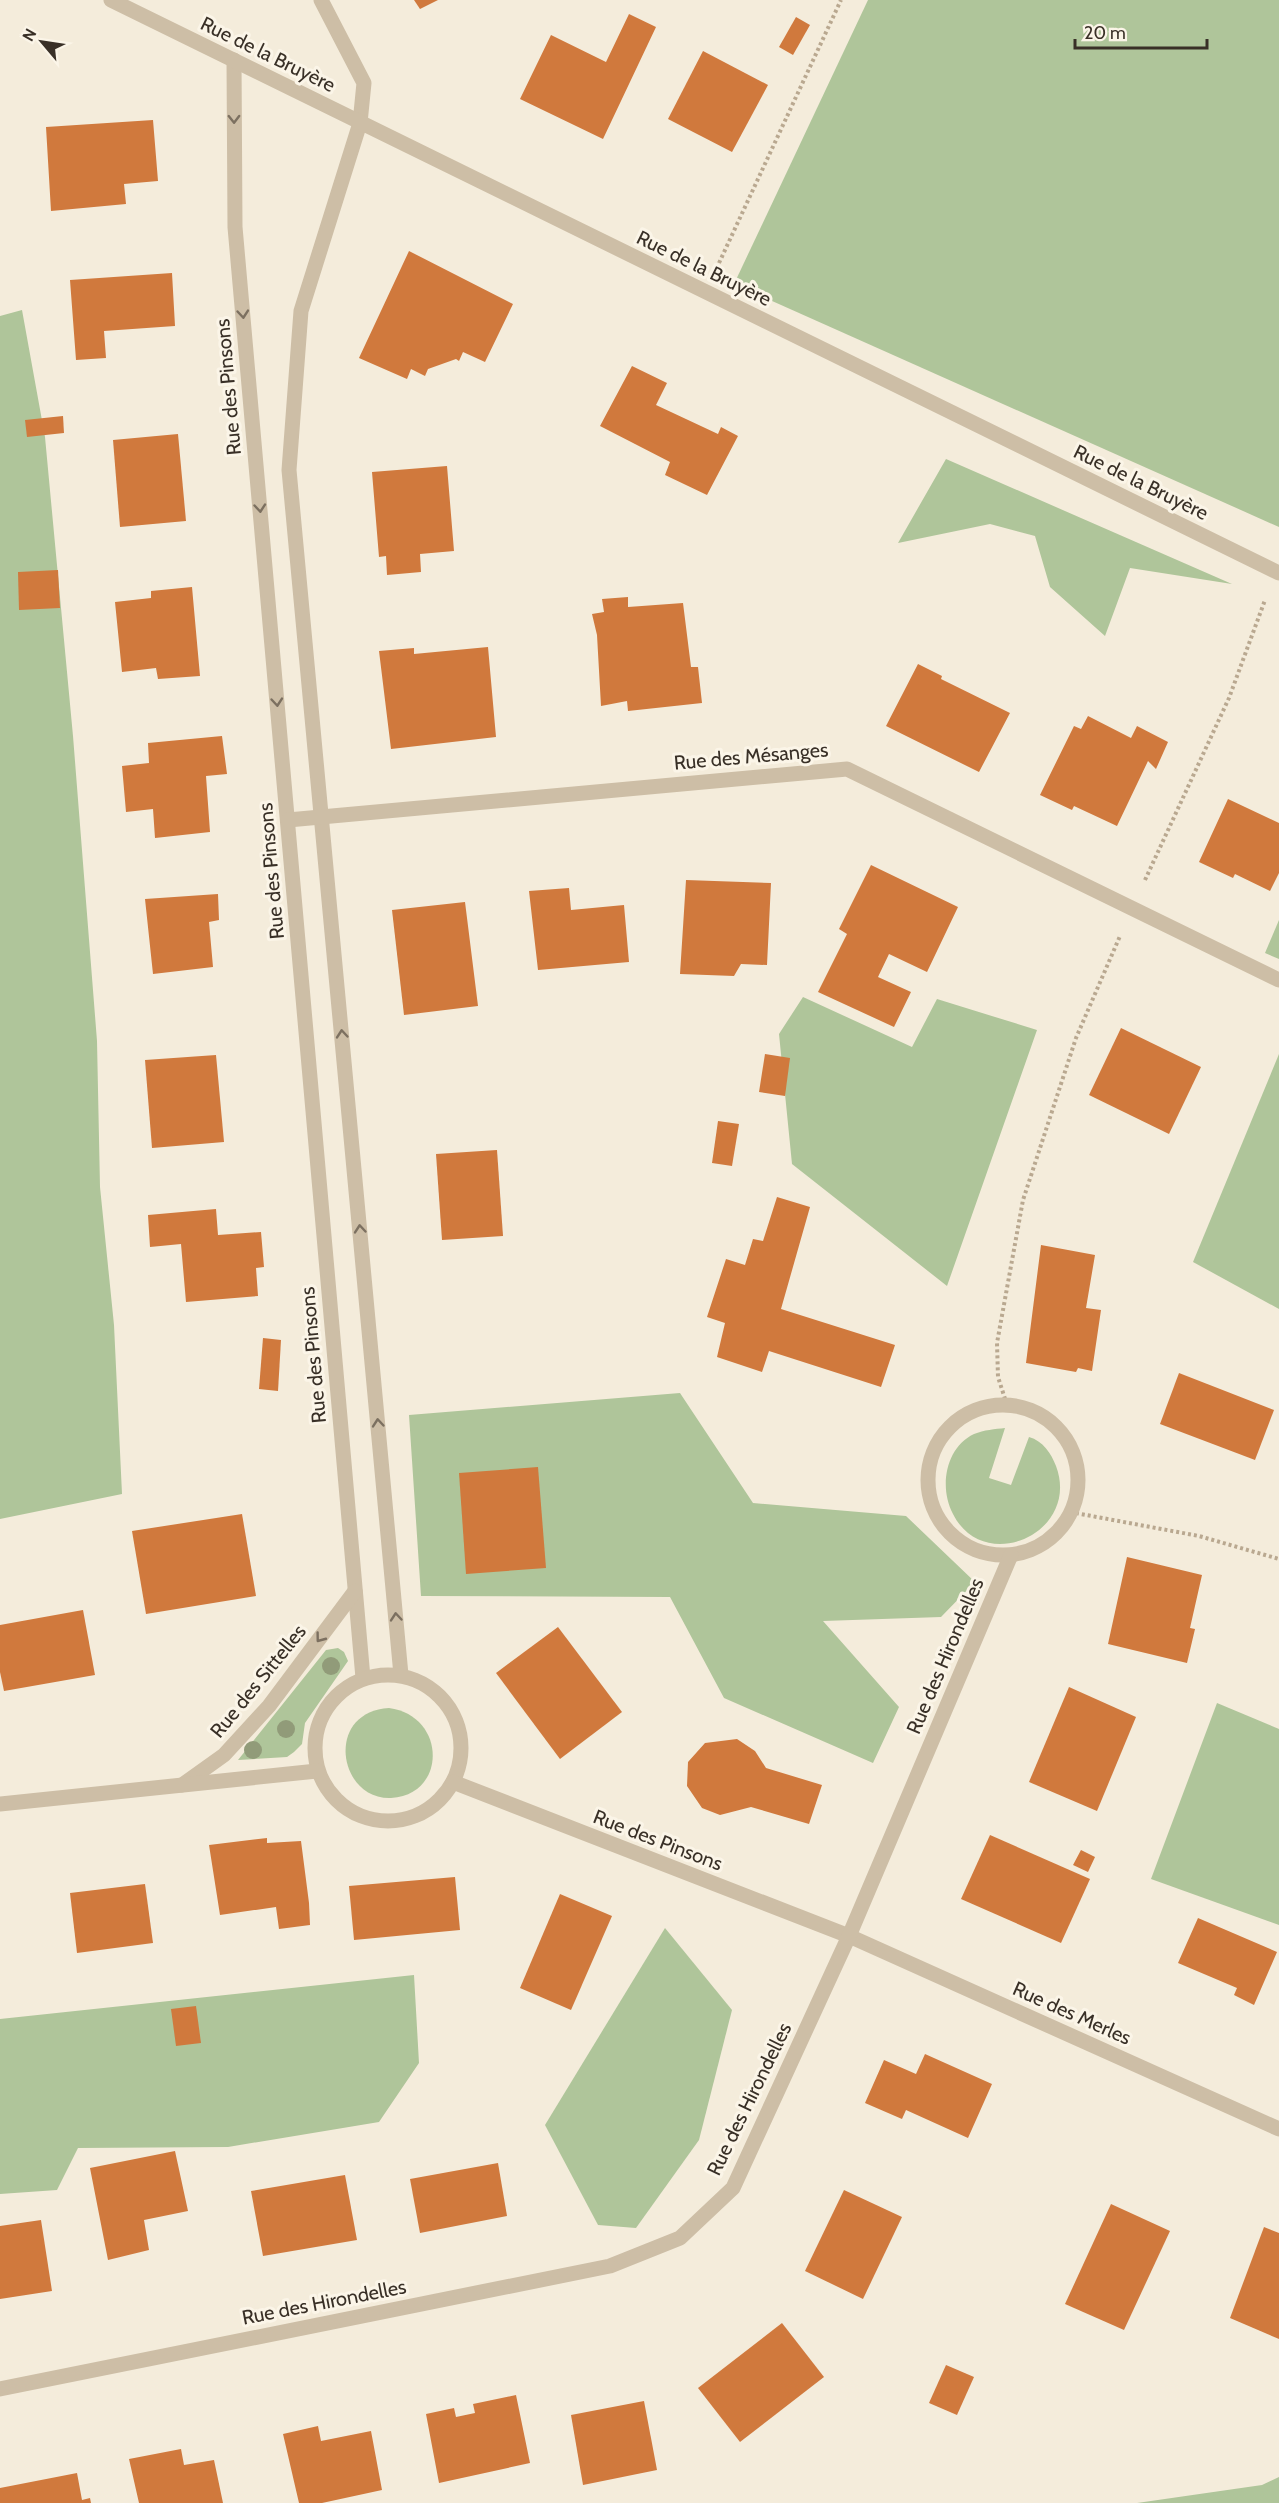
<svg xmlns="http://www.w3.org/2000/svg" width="1279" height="2503" viewBox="0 0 1279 2503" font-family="Cabin,sans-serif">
	<rect width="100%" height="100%" fill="#f4ecdb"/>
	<g fill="#afc59a">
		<path d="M 868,0 L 1279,0 L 1279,527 L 734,284 Z"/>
		<path d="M 22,310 L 45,437 L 73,736 L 97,1041 L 100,1187 L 114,1325 L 122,1494 L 0,1519 L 0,316 Z"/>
		<path d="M 946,459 L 1232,584 L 1130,568 L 1105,636 L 1050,587 L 1035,536 L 990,524 L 898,543 Z"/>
		<path d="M 1279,920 L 1279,959 L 1265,953 Z"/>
		<path d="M 803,997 L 912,1047 L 937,999 L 1037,1030 L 947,1286 L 792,1164 L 779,1034 Z"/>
		<path d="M 1279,1054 L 1279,1309 L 1193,1262 Z"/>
		<path d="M 680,1393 L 753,1503 L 906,1516 L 975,1582 L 941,1617 L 823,1621 L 899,1707 L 873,1763 L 724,1698 L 670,1597 L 421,1596 L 409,1415 Z"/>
		<path d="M 1005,1428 L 989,1478 L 1011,1485 L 1029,1437 C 1043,1441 1051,1453 1056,1466 C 1081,1533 984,1576 953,1514 C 939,1488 945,1448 974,1434 C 984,1430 995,1429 1005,1428 Z"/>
		<path d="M 338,1648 L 344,1652 L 348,1661 L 305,1723 L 302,1744 L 294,1752 L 287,1757 L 238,1760 L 326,1650 Z"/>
		<path d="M 1217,1703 L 1279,1729 L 1279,1925 L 1151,1879 Z"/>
		<path d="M 389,1708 C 447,1716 447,1795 391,1798 C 338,1800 324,1712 389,1708 Z"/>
		<path d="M 665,1928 L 732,2010 L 699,2140 L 636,2228 L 598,2225 L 545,2125 Z"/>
		<path d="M 414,1975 L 419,2063 L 379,2122 L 228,2147 L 78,2148 L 57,2190 L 0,2194 L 0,2019 Z"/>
		<path d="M 1279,2477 L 1279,2503 L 1137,2503 L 1262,2485 Z"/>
	</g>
	<g fill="#d0793d">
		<path d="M 414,0 L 438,0 L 420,9 Z"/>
		<path d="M 629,14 L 656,27 L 603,139 L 520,99 L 551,35 L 606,62 Z"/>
		<path d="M 796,17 L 810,25 L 793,55 L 779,47 Z"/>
		<path d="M 703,51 L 768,85 L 732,152 L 668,119 Z"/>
		<path d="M 153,120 L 158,181 L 124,184 L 126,204 L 51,211 L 46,127 Z"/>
		<path d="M 409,251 L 513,304 L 485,362 L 463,352 L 459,361 L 456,359 L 428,369 L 425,376 L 411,369 L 407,379 L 359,358 Z"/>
		<path d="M 172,273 L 175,326 L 104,331 L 106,358 L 76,360 L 70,280 Z"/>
		<path d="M 632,366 L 667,383 L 656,405 L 718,434 L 721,427 L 738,436 L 707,495 L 665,475 L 670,462 L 600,426 Z"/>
		<path d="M 63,416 L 64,433 L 27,437 L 25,420 Z"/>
		<path d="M 178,434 L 186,521 L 120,527 L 113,440 Z"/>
		<path d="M 447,466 L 454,551 L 420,554 L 421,572 L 387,575 L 386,556 L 379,557 L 372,472 Z"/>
		<path d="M 58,570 L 60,608 L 19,610 L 18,572 Z"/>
		<path d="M 192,587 L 200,676 L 158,679 L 156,668 L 122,672 L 115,602 L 151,598 L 151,591 Z"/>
		<path d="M 628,597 L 628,607 L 683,603 L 691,667 L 698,667 L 702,703 L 628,711 L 627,701 L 601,706 L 597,635 L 592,614 L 604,612 L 602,599 Z"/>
		<path d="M 488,647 L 496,737 L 391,749 L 379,651 L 414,648 L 414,654 Z"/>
		<path d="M 918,664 L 942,676 L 941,679 L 1010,713 L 979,772 L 886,726 Z"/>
		<path d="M 1088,716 L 1131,738 L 1137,726 L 1168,742 L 1156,769 L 1148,761 L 1117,826 L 1074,806 L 1072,810 L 1040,795 L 1074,726 L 1081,729 Z"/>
		<path d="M 222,736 L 227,774 L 206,776 L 210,832 L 155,838 L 153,809 L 126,812 L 122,766 L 149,763 L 148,743 Z"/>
		<path d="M 1228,799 L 1279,823 L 1279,873 L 1270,891 L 1235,874 L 1233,878 L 1199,862 Z"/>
		<path d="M 871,865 L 958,907 L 927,972 L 889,954 L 878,977 L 911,992 L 894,1027 L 818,992 L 847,934 L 839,929 Z"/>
		<path d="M 686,880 L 771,883 L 767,965 L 741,964 L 734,976 L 680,974 Z"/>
		<path d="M 569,888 L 571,910 L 624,905 L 629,962 L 538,970 L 529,891 Z"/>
		<path d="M 218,894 L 219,920 L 209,922 L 213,967 L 153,974 L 145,899 Z"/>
		<path d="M 465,902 L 478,1006 L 404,1015 L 392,910 Z"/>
		<path d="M 1121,1028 L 1201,1067 L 1169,1134 L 1089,1095 Z"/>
		<path d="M 765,1054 L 790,1058 L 785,1096 L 759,1092 Z"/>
		<path d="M 216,1055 L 224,1142 L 152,1148 L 145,1060 Z"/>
		<path d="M 718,1121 L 739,1124 L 732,1166 L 712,1163 Z"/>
		<path d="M 497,1150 L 503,1236 L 442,1240 L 436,1154 Z"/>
		<path d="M 777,1197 L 810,1207 L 781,1309 L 895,1345 L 881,1387 L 769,1351 L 762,1372 L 717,1357 L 725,1323 L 707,1317 L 726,1259 L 745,1265 L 753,1239 L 763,1241 Z"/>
		<path d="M 216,1209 L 218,1235 L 261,1232 L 264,1267 L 256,1268 L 258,1296 L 186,1302 L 181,1244 L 150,1247 L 148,1215 Z"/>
		<path d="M 1041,1245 L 1095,1255 L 1086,1308 L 1101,1310 L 1092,1371 L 1078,1368 L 1076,1372 L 1026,1363 Z"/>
		<path d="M 263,1338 L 281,1340 L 278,1391 L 259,1389 Z"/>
		<path d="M 1179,1373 L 1274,1410 L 1255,1460 L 1160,1424 Z"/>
		<path d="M 538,1467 L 546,1568 L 466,1574 L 459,1473 Z"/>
		<path d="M 242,1514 L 256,1596 L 146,1614 L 132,1531 Z"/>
		<path d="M 1127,1557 L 1202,1575 L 1190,1628 L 1195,1629 L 1187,1663 L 1108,1644 Z"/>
		<path d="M 83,1610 L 95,1675 L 4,1691 L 0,1672 L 0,1625 Z"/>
		<path d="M 558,1627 L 622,1712 L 560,1759 L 496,1673 Z"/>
		<path d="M 1069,1687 L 1136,1717 L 1097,1811 L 1029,1782 Z"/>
		<path d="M 737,1739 L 755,1751 L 766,1768 L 822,1785 L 809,1824 L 751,1807 L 720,1815 L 702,1808 L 687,1786 L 688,1762 L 705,1743 Z"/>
		<path d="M 990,1835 L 1090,1879 L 1061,1943 L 961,1899 Z"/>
		<path d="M 267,1838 L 267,1843 L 301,1841 L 309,1903 L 310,1925 L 279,1929 L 276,1907 L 220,1915 L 209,1845 Z"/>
		<path d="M 1081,1850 L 1095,1857 L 1088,1872 L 1073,1865 Z"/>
		<path d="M 455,1877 L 460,1930 L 354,1940 L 349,1886 Z"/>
		<path d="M 145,1884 L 153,1943 L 77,1953 L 70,1893 Z"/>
		<path d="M 560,1894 L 612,1916 L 571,2010 L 520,1988 Z"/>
		<path d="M 1198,1918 L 1277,1952 L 1254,2005 L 1234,1995 L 1237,1988 L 1178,1963 Z"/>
		<path d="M 196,2006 L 201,2043 L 176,2046 L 171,2009 Z"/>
		<path d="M 925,2054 L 992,2084 L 968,2138 L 906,2110 L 902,2119 L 865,2103 L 884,2060 L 916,2074 Z"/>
		<path d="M 175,2151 L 188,2211 L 144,2220 L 149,2250 L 108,2260 L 90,2168 Z"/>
		<path d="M 498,2163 L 507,2216 L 420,2233 L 410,2179 Z"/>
		<path d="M 345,2175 L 357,2240 L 263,2256 L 251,2191 Z"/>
		<path d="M 844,2190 L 902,2217 L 863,2299 L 805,2271 Z"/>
		<path d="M 1111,2204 L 1170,2231 L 1124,2330 L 1065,2304 Z"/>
		<path d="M 41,2220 L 52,2291 L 0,2299 L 0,2226 Z"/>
		<path d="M 1264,2227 L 1279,2233 L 1279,2339 L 1230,2318 Z"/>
		<path d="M 782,2323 L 824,2377 L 740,2442 L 698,2388 Z"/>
		<path d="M 946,2365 L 974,2377 L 957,2415 L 929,2403 Z"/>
		<path d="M 516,2395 L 530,2463 L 439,2483 L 426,2414 L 454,2408 L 456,2417 L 475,2413 L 473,2404 Z"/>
		<path d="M 644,2401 L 657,2470 L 583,2485 L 571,2415 Z"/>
		<path d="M 318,2426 L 321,2441 L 371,2431 L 382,2490 L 322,2503 L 299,2503 L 283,2434 Z"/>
		<path d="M 181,2449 L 184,2465 L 214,2460 L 223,2503 L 139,2503 L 129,2459 Z"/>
		<path d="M 77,2473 L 82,2500 L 90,2498 L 91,2503 L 0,2503 L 0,2488 Z"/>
	</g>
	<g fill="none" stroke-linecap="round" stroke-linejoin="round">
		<g stroke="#b9a890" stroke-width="4" stroke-dasharray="3 3" stroke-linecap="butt">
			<path d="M 719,263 L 841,0"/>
			<path d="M 1145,880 L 1229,698 L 1265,600"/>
			<path d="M 1007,1405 L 998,1377 L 997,1343 L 1023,1200 L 1076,1038 L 1120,936"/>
			<path d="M 1070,1512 L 1199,1536 L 1279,1559"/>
		</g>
		<g stroke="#cdbea6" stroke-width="15">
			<path d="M 321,0 L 364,83 L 360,123 L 301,311 L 289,470 L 401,1675"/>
			<path d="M 234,60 L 235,227 L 363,1678"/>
			<path d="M 288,820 L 847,769 L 1279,980"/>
			<circle cx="1003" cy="1480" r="75"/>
			<circle cx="388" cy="1748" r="73"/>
			<path d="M 453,1782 L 849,1936 L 1279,2129"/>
			<path d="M 182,1785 L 224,1755 L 269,1706 L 355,1591"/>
			<path d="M 0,1804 L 317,1771"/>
			<path d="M 0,2389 L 610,2266 L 680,2238 L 733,2188 L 849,1936 L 1011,1555"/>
		</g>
		<path stroke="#cdbea6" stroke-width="15" d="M 111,0 L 1279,573"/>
	</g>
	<g fill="#919b79">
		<circle cx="331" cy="1666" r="9"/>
		<circle cx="286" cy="1729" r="9"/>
		<circle cx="253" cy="1750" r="9"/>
	</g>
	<defs><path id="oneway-chevron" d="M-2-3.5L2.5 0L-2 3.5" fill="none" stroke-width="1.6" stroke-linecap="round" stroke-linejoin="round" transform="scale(1.5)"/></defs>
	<g stroke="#7c7060">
		<use href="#oneway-chevron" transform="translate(234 119) rotate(89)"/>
		<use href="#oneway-chevron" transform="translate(243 314) rotate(85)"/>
		<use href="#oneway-chevron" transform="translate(260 508) rotate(85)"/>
		<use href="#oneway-chevron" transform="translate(277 702) rotate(85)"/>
		<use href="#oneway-chevron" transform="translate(342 1034) rotate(-95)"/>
		<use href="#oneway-chevron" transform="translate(360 1229) rotate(-95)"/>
		<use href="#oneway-chevron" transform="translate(378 1423) rotate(-95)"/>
		<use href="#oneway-chevron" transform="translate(396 1617) rotate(-95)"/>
		<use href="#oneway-chevron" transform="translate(320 1638) rotate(127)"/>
	</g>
	<g text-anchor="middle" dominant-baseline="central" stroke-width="6" stroke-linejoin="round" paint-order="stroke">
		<g font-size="20" fill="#393027" stroke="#fbf5e8">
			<text transform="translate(268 54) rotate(26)">Rue de la Bruyère</text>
			<text transform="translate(704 268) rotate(26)">Rue de la Bruyère</text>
			<text transform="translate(228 387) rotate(-95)">Rue des Pinsons</text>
			<text transform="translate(1141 482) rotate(26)">Rue de la Bruyère</text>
			<text transform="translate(751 756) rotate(-5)">Rue des Mésanges</text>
			<text transform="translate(271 871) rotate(-95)">Rue des Pinsons</text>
			<text transform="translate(313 1355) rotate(-95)">Rue des Pinsons</text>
			<text transform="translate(945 1656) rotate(-67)">Rue des Hirondelles</text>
			<text transform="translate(258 1681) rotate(-51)">Rue des Sittelles</text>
			<text transform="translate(658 1840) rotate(21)">Rue des Pinsons</text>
			<text transform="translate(1072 2013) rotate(24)">Rue des Merles</text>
			<text transform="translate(749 2099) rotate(-64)">Rue des Hirondelles</text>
			<text transform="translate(324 2302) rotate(-11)">Rue des Hirondelles</text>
		</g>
	</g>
	<g transform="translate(42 42) rotate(299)" stroke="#fbf5e8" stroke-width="4.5" paint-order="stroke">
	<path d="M0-4.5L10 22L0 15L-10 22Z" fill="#393027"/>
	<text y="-9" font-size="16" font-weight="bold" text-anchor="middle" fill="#393027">N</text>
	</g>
	<path d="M1075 39v9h132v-9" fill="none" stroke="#393027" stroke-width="3"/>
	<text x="1084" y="39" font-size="18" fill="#393027" stroke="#fbf5e8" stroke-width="4.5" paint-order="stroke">20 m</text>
</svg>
